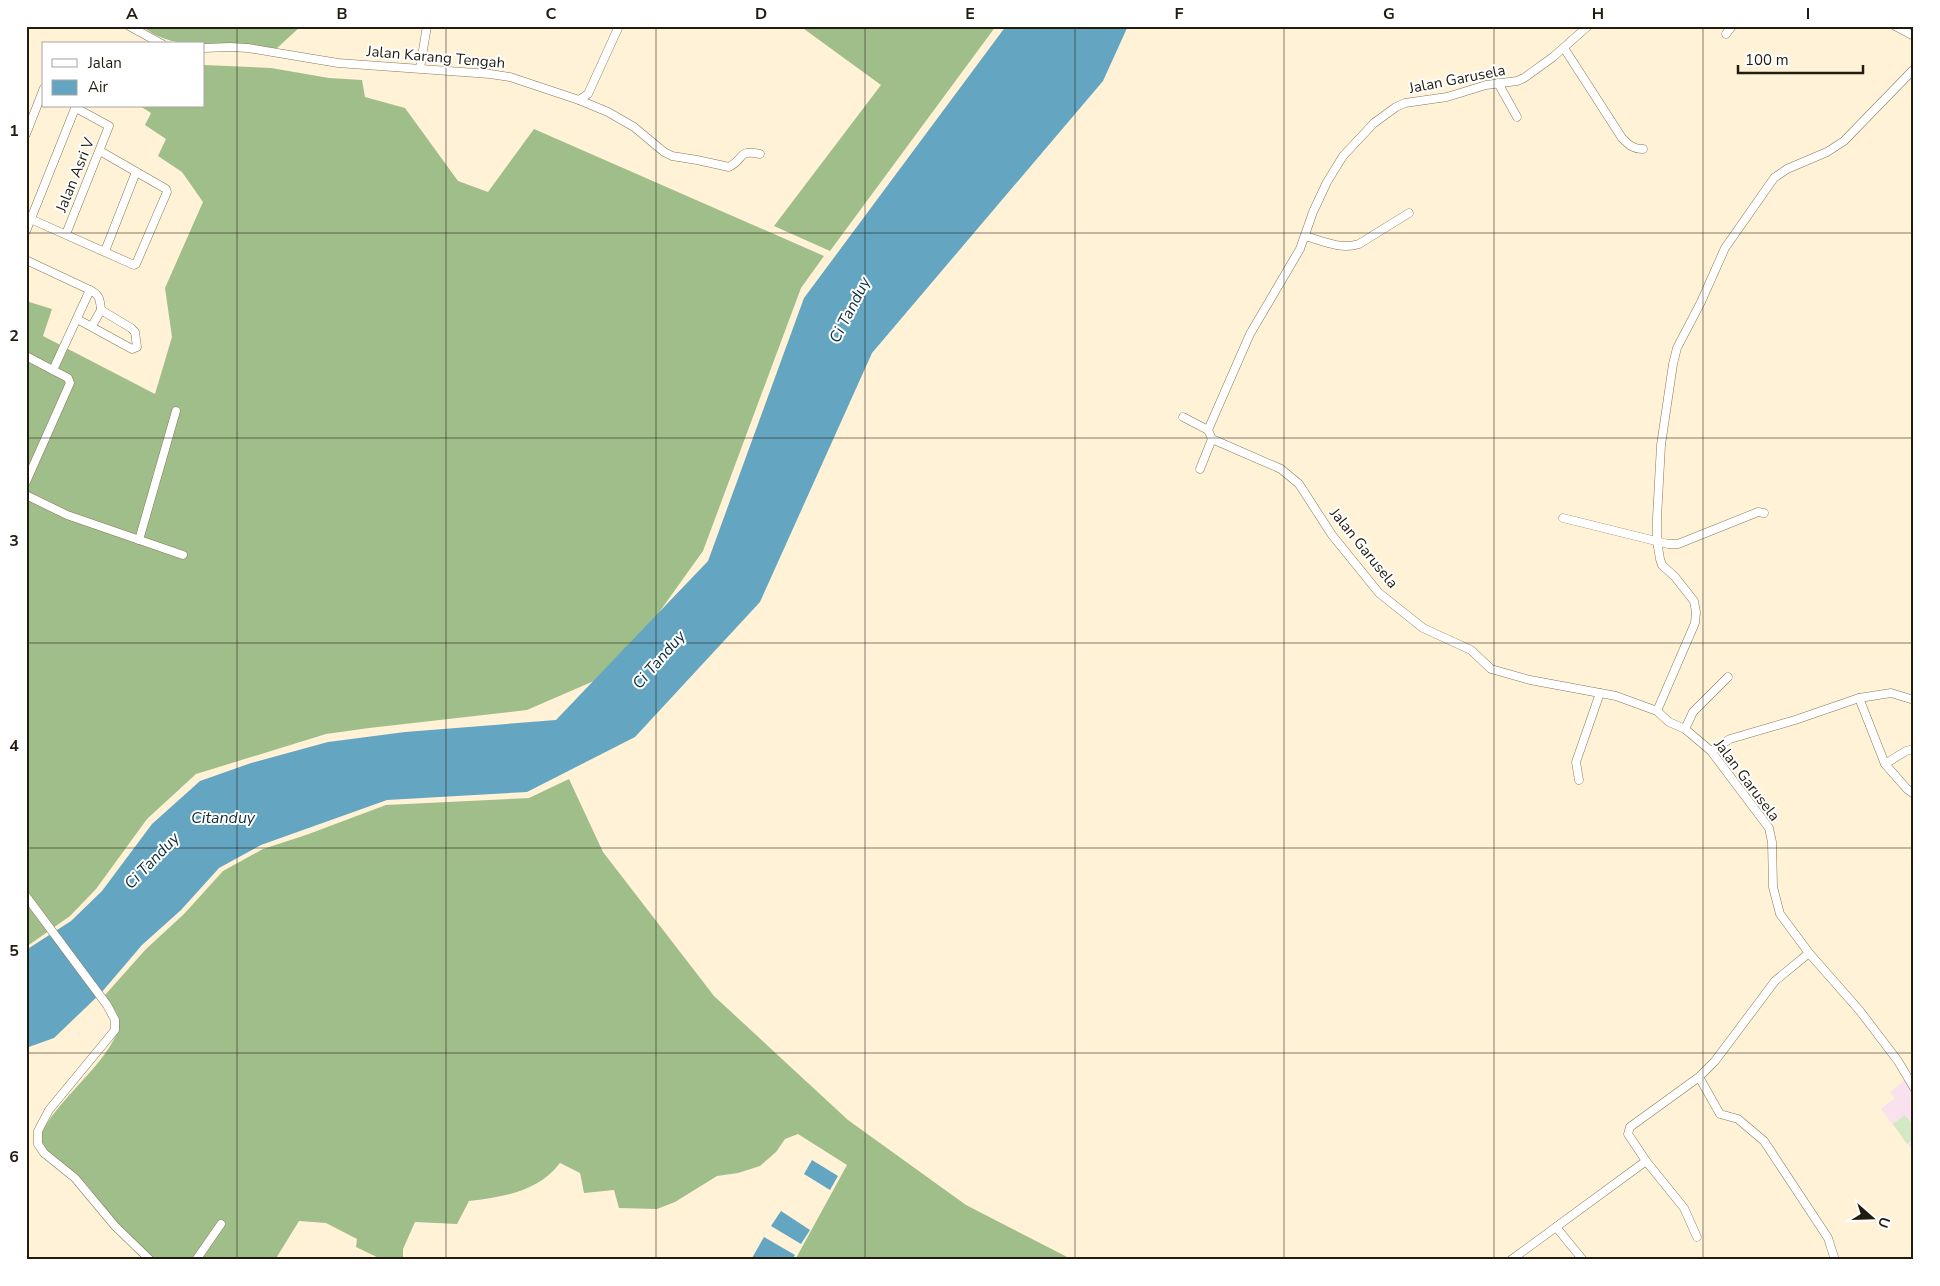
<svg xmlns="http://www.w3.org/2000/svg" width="1940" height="1286" viewBox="0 0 1940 1286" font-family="'Nunito Sans',sans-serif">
	<rect width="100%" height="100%" fill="#fff2d7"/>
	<path fill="#f9e1ed" d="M 1905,1080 L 1914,1092 L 1914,1152 L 1881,1109 L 1895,1098 L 1890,1092 Z"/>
	<path fill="#d3e9c4" d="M 1905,1115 L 1914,1127 L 1914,1138 L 1907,1144 L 1893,1124 Z"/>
	<g fill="#9fbe8a">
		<path d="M 142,26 L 301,26 L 276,49 L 204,46 L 204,44 C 181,44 160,41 142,26 Z"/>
		<path d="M 800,26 L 996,26 L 830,251 L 774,226 L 881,85 Z"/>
		<path d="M 204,65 L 271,68 L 329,78 L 362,80 L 365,97 L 405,108 L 458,181 L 488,192 L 534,129 L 824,256 L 801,288 L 703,551 L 617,671 L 527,710 L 369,728 L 326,734 L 196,774 L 147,819 L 96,889 L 70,916 L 26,947 L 26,301 L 52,309 L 43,336 L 155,394 L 172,337 L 165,288 L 203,202 L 182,172 L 158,156 L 166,139 L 145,125 L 151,113 L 140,106 L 204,106 Z"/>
		<path d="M 569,779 L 603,852 L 714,996 L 848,1120 L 966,1205 L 1073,1260 L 795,1260 L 847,1165 L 798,1134 L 785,1139 L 776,1152 L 760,1166 L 738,1173 L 717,1176 L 675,1202 L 657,1209 L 619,1208 L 614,1190 L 584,1193 L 580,1173 L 560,1163 C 538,1192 503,1197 469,1201 L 457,1224 L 415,1222 L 403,1249 L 403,1260 L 383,1260 L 356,1247 L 357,1239 L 326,1223 L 299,1221 L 275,1260 L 153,1260 C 142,1248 129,1237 118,1225 C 103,1209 91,1186 74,1172 C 65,1165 47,1156 42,1145 C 31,1117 127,1053 118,1018 C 116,1010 109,1002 105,995 L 146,949 L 184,914 L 223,871 L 263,849 L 306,835 L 386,805 L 529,798 Z"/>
	</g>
	<g fill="#64a6c2">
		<path d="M 1006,26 L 1128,26 L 1103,81 L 872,353 L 760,602 L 635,737 L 527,792 L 387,800 L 261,845 L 219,868 L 181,910 L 142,945 L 101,993 L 54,1038 L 26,1048 L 26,950 L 71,921 L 102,891 L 152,824 L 200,781 L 251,763 L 328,742 L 405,732 L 556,720 L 708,561 L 804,298 Z"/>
		<path d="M 812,1160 L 838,1176 L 830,1190 L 804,1174 Z"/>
		<path d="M 781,1211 L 810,1230 L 801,1244 L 771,1226 Z"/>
		<path d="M 764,1237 L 795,1255 L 792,1260 L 755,1260 L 752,1258 Z"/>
	</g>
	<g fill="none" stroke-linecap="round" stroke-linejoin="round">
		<g stroke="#87785a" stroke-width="9">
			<g id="minor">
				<path d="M 129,26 L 162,44"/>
				<path d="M 1588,26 L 1553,57 L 1524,78 L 1517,81 L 1486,85 L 1447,97 L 1405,103 L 1396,107 L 1374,123 L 1343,156 L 1327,182 L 1313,212 L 1300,249 L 1250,334 L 1208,430 L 1212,439 L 1281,469 L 1299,484 L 1332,535 L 1379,593 L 1423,628 L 1471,650 L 1491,669 L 1530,680 L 1616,696 L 1657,711 L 1669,722 L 1685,729 L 1711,751 L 1769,828 L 1772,842 L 1773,887 L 1780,914 L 1809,953 L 1860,1011 L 1898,1061 L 1914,1088"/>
				<path d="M 1895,26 L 1914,36"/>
				<path d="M 1726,34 L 1732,26"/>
				<path d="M 204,48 L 230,47 L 248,48 L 338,63 L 490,74 L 510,77 L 579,100 L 588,94 L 619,26"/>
				<path d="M 1564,48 L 1622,138 C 1629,145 1633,149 1643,149"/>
				<path d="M 420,68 L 427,26"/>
				<path d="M 1498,83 L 1517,117"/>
				<path d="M 579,100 L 608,112 L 634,127 L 664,152 L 672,156 L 697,160 L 729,167 C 745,159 737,149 760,154"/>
				<path d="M 26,134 L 44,88"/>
				<path d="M 26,217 L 134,265 L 136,264 L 167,192 L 166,189 L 100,151"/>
				<path d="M 26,231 L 76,106"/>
				<path d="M 66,234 L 109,126 L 76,108"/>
				<path d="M 1305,236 C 1322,241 1341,250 1359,244 L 1409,213"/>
				<path d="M 105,251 L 136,172"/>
				<path d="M 26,260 L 90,290 L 53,370"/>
				<path d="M 77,319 L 132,349 L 137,347 L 135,332 L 131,328 L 101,310 C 100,300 100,295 90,290"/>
				<path d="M 92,326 L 101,310"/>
				<path d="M 26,356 L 68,378 L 70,383 L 26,482"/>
				<path d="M 1183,417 L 1208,430"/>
				<path d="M 1200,469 L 1212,439"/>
				<path d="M 26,495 L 67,515 L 183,555"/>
				<path d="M 1563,518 L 1668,544 L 1678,544 L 1758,512 L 1764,513"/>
				<path d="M 139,540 L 176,411"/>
				<path d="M 1859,698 L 1885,764 L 1907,789 L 1914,794"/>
				<path d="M 1657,711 L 1695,623 L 1696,612 L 1694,601 L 1675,577 L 1662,565 L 1660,559 L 1657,541 L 1657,518 L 1661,445 L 1673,364 L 1677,348 L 1701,302 L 1725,248 L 1774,178 L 1787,169 L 1827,152 L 1844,141 L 1914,69"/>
				<path d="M 1685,729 L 1693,712 L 1728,677"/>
				<path d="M 1711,751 L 1730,739 L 1795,720 L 1859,698 L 1891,693 L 1914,700"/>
				<path d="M 1885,764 L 1906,751 L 1914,749"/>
				<path d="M 1579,780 L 1576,762 L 1600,693"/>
				<path d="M 26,896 L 107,1005 L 115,1020 L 115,1030 L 49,1110 L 38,1131 L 38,1144 L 44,1153 L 75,1178 L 115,1226 L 150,1260"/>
				<path d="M 1699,1077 L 1720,1114 L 1738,1119 L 1764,1141 L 1828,1238 L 1835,1260"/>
				<path d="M 1646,1161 L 1684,1208 L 1697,1237"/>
				<path d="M 1556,1227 L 1583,1260"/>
				<path d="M 196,1260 L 221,1224"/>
				<path d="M 1511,1260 L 1646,1161 L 1628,1134 L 1630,1127 L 1699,1077 L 1715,1061 L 1775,981 L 1809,953"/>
			</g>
		</g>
		<use href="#minor" stroke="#fff" stroke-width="8"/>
	</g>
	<path fill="none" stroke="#221c0f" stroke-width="1" stroke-opacity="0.55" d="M 237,26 L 237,1260M 446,26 L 446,1260M 656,26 L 656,1260M 865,26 L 865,1260M 1075,26 L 1075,1260M 1284,26 L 1284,1260M 1494,26 L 1494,1260M 1703,26 L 1703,1260M 26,233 L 1914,233M 26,438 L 1914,438M 26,643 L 1914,643M 26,848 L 1914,848M 26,1053 L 1914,1053"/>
	<g text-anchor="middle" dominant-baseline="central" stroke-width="4" stroke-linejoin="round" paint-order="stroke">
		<g font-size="15" fill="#221c0f" stroke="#fff">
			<text transform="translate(436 57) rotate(5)">Jalan Karang Tengah</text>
			<text transform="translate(1457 79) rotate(-11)">Jalan Garusela</text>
			<text transform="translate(75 175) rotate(-68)">Jalan Asri V</text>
			<text transform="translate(1364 548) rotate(51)">Jalan Garusela</text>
			<text transform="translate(1747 780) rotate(53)">Jalan Garusela</text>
		</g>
		<g font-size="16" font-style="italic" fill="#0f2f3b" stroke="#fff">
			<text transform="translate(850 310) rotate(-63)">Ci Tanduy</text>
			<text transform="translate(659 660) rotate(-49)">Ci Tanduy</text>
			<text x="223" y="818">Citanduy</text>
			<text transform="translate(152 861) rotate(-46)">Ci Tanduy</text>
		</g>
	</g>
	<rect width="1940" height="1286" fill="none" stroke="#ffffff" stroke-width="55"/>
	<rect x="42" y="42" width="162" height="65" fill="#ffffff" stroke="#a7a49f"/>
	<rect x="52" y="59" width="25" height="8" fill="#ffffff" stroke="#a7a49f"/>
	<text x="88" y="68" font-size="15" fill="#221c0f">Jalan</text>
	<rect x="52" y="80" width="25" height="15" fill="#64a6c2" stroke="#a7a49f"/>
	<text x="88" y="92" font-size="15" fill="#221c0f">Air</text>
	<g transform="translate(1872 1218) rotate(110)" stroke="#ffffff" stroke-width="4" paint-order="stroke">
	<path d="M0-4L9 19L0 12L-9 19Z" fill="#221c0f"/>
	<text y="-8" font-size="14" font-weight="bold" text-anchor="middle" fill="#221c0f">U</text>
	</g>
	<path d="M1738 65v8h125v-8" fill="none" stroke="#221c0f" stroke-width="2.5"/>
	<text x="1745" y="65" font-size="15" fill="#221c0f" stroke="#ffffff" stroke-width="4" paint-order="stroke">100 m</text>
	<rect x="28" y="28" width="1884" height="1230" fill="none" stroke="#221c0f" stroke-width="2"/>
	<g font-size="16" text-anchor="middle" font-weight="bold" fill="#221c0f">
		<text x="132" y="19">A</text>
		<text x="342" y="19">B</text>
		<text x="551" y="19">C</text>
		<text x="761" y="19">D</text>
		<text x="970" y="19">E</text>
		<text x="1179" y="19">F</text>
		<text x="1389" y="19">G</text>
		<text x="1598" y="19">H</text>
		<text x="1808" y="19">I</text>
		<text x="14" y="136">1</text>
		<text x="14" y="341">2</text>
		<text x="14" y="546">3</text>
		<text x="14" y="751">4</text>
		<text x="14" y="956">5</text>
		<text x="14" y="1162">6</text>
	</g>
</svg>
